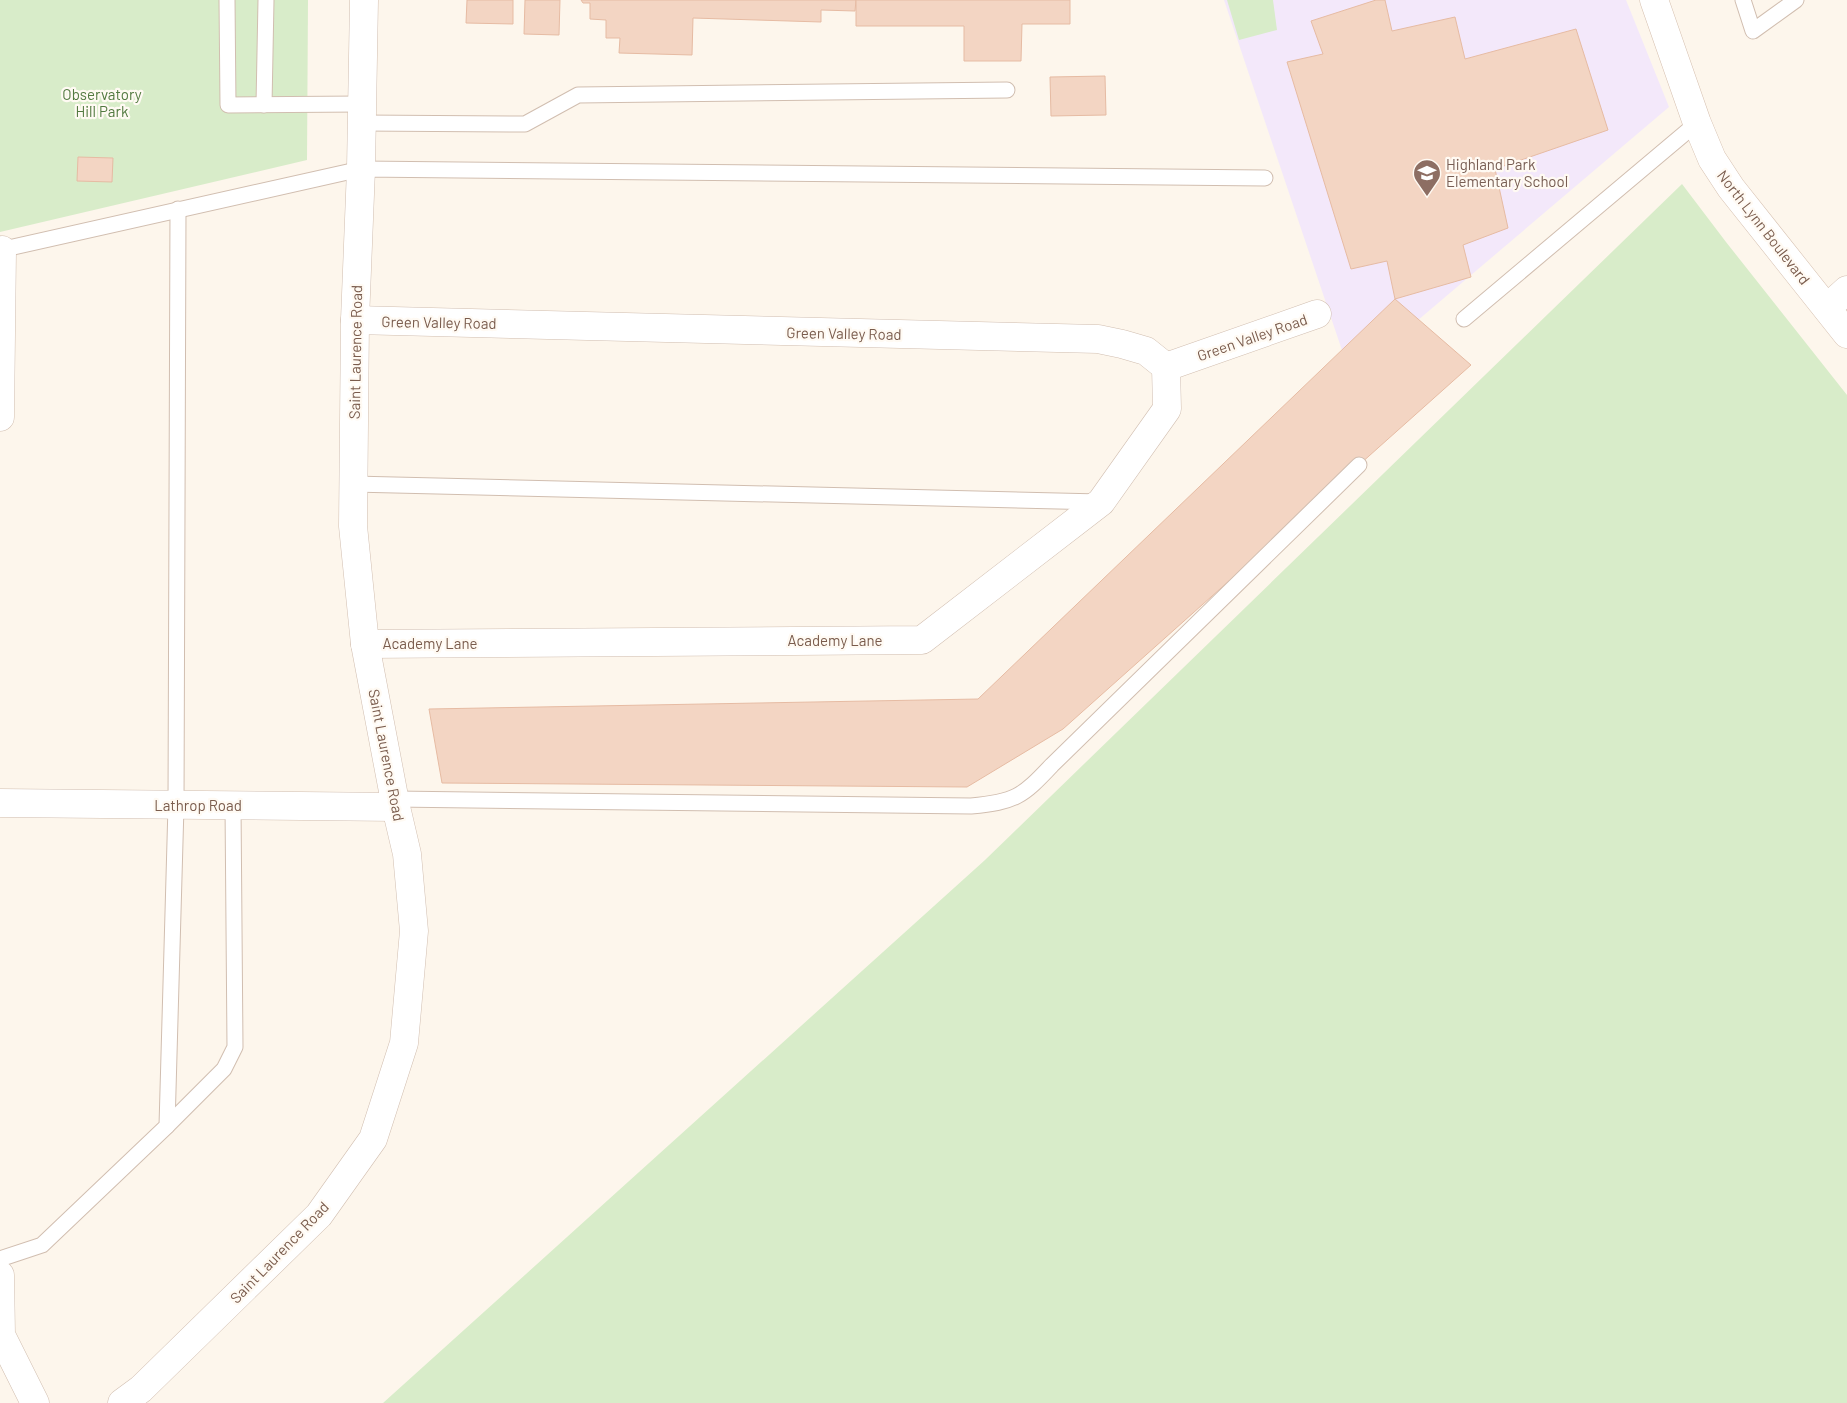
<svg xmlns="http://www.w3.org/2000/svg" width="1847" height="1403" viewBox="0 0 1847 1403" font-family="Barlow,sans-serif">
	<rect width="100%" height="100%" fill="#fdf6ec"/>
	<path fill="#f3e8fa" d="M 1224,0 L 1626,0 L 1669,107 L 1351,377 Z"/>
	<g fill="#d8ecc9">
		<path d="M 0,0 L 308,0 L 307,160 L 0,232 Z"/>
		<path d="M 1227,0 L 1273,0 L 1277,30 L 1239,40 Z"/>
		<path d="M 1682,184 L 1726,242 L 1847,395 L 1847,1403 L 383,1403 L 985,860 Z"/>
	</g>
	<g fill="#f3d5c3" stroke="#e6bba3">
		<path d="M 467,0 L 513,0 L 513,24 L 466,23 Z"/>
		<path d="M 525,0 L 560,0 L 559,35 L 524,34 Z"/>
		<path d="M 581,0 L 856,0 L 855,11 L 821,10 L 821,22 L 693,18 L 692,55 L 619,53 L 620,38 L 606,38 L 606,20 L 590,19 L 590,3 L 583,3 Z"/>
		<path d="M 856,0 L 1070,0 L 1070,24 L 1022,24 L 1021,61 L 964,61 L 964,26 L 856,26 Z"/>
		<path d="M 1376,0 L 1385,0 L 1392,31 L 1455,17 L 1465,59 L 1576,29 L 1608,130 L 1495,169 L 1508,228 L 1463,245 L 1471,277 L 1395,299 L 1387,261 L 1351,269 L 1287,62 L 1323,54 L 1311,21 Z"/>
		<path d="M 1105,76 L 1106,115 L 1051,116 L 1050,77 Z"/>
		<path d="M 78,157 L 113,158 L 112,182 L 77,181 Z"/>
		<path d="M 1395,299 L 1471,365 L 1063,729 L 967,787 L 442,783 L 429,709 L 978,699 Z"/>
	</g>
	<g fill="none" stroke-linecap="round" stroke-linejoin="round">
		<g stroke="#d1beb0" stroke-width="17">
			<g id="lane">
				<path d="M 227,0 L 228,105 L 362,104"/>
				<path d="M 1743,0 L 1753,31 L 1796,0"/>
				<path d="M 264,105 L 266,0"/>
				<path d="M 361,123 L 525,124 L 578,95 L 1007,90"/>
				<path d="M 0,250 L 361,169 L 1265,178"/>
				<path d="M 1464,319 L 1697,123"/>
				<path d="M 353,484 L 1100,502"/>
				<path d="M 394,799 L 971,806 C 1015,802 1022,797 1052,765 L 1359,465"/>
				<path d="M 167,1126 L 224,1069 L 235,1047 L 233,805"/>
				<path d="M 0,1259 L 42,1245 L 167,1126 L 176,806 L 178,209"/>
			</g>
		</g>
		<g stroke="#d1beb0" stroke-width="29">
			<g id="street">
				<path d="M 1827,308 L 1847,290"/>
				<path d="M 355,320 L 1098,339 L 1122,344 L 1146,351 L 1166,367"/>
				<path d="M 1166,367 L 1317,314"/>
				<path d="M 0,417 L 2,250"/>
				<path d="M 365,644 L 922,640 L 1101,502 L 1167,409 L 1166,367"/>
				<path d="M 0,803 L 396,807"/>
				<path d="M 0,1275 L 1,1335 L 35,1403"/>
				<path d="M 122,1403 L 141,1389 L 319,1215 L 373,1139 L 404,1043 L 414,931 L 407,854 L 396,807 L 365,644 L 353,526 L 355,320 L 361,169 L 364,0"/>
			</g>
		</g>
		<g stroke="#d6c0b0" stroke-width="29">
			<path id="secondary" d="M 1654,0 L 1697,123 L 1712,159 L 1731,188 L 1847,334"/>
		</g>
		<use href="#lane" stroke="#fff" stroke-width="15"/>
		<use href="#street" stroke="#fff" stroke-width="28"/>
		<use href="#secondary" stroke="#fff" stroke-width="28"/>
	</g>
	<defs>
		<g id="school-pin" transform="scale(1.4375)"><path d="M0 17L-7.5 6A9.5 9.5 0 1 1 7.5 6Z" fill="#8d6e63" stroke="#fffaf3"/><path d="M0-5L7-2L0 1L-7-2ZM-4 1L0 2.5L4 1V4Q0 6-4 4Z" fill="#fff"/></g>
	</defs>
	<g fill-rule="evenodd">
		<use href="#school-pin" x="1427" y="173"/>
	</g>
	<g text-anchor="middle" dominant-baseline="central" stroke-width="4.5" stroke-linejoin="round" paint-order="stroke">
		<g font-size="15" fill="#537a41" stroke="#fffaf3">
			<text x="102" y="94">Observatory<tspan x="102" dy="17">Hill Park</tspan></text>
		</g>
		<g font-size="15" fill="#785e54" stroke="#fffaf3" text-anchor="start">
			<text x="1446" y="164">Highland Park<tspan x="1446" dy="17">Elementary School</tspan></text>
		</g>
		<g font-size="15" fill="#7a5c4d" stroke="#fffaf3">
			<text transform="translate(1764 227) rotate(52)">North Lynn Boulevard</text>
			<text transform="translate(439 322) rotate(1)">Green Valley Road</text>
			<text transform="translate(844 333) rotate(1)">Green Valley Road</text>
			<text transform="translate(1252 337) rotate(-19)">Green Valley Road</text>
			<text transform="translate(355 352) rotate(-89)">Saint Laurence Road</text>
			<text x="835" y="640">Academy Lane</text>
			<text x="430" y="643">Academy Lane</text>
			<text transform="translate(387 755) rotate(79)">Saint Laurence Road</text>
			<text x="198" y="805">Lathrop Road</text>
			<text transform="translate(279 1252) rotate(-46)">Saint Laurence Road</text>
		</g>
	</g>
</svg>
